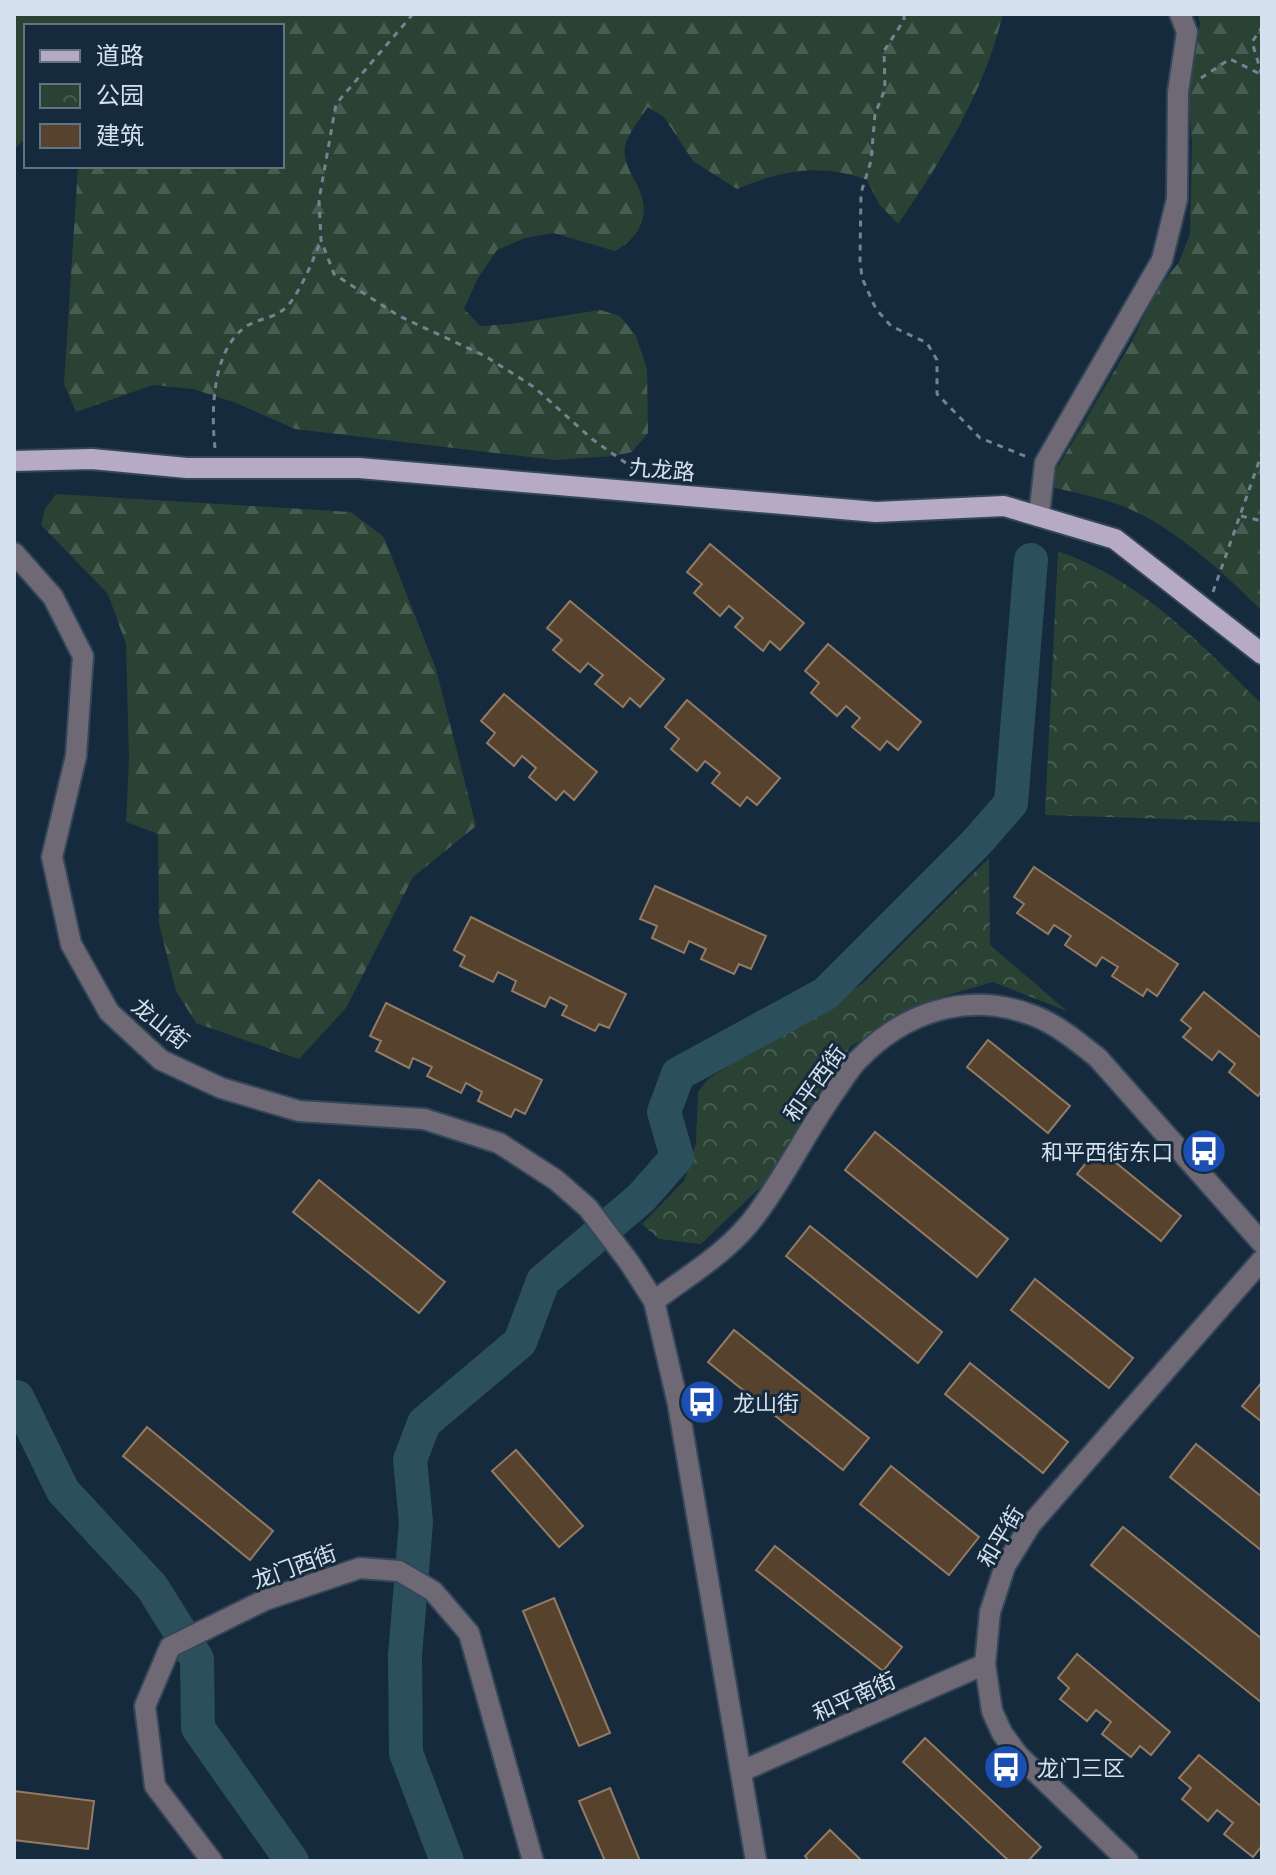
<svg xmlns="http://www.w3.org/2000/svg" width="1276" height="1875" viewBox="0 0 1276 1875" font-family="Lato,'Noto Sans SC',sans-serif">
	<defs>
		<pattern id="forest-firs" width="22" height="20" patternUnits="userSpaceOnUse" patternTransform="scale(2)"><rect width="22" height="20" fill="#2a4234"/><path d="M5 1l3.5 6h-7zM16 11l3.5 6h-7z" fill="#485d52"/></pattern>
		<pattern id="park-crowns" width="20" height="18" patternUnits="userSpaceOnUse" patternTransform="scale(2)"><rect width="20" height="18" fill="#2a4234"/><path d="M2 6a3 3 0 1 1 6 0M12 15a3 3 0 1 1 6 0" fill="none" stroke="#485d52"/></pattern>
	</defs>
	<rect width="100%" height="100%" fill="#152a3d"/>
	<g fill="url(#forest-firs)">
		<path d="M 14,14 L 1003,14 C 984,92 943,159 898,224 L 879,204 L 867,180 C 821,163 782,170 737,189 L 693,161 L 664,117 L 648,107 C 641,117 628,134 625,146 C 622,164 635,178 641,194 C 650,219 636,240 615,251 L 553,233 L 525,238 L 497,250 L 478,278 L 464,309 L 480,326 L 511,324 L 600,310 L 620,316 L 636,336 L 647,369 L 648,433 L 632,452 L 614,456 L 555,460 L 295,429 L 236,403 L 193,389 L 153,385 L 76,412 L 64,384 L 78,166 L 282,166 L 282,26 L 26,26 L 26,138 L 14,149 Z"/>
		<path d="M 1198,14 L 1262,14 L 1262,611 C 1223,572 1169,522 1117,504 C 1093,496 1068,491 1044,485 L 1059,465 L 1132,341 L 1157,290 L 1179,262 L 1190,234 L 1192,143 L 1188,98 L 1200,23 Z"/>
		<path d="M 56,494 L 351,512 L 384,537 L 436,669 L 476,826 L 413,877 L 346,1008 L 299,1059 L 196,1023 L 176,991 L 159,924 L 158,834 L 126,822 L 129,759 L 126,644 L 108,594 L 41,525 L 45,509 Z"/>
	</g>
	<g fill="url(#park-crowns)">
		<path d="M 1058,551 C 1143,581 1199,643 1262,704 L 1262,822 L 1045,815 Z"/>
		<path d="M 989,858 L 990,945 L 1067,1011 L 993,982 L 931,1000 L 851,1046 L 813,1101 L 771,1177 L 701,1244 L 659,1239 L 642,1224 L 684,1181 L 696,1143 L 698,1092 L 709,1078 L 862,984 Z"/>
	</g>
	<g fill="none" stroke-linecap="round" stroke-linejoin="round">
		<g stroke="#2b4f5c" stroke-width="34">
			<path d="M 17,1397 L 63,1491 L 152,1587 L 197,1659 L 198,1728 L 292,1861"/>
			<path d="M 447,1861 L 406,1753 L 405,1656 L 416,1522 L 410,1460 L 424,1423 L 520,1342 L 543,1281 L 641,1198 L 677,1157 L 664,1112 L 678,1074 L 825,994 L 977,842 L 1011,803 L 1031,560"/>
		</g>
	</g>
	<g fill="#57422d" stroke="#927b65" stroke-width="2">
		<path d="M 710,544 L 804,623 L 780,650 L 770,641 L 763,651 L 735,627 L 743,618 L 729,606 L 720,616 L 694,593 L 702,584 L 687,572 Z"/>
		<path d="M 570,601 L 664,679 L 640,707 L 630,698 L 623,707 L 595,684 L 603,675 L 588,663 L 580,672 L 553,650 L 562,640 L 547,628 Z"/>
		<path d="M 828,644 L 921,722 L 898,750 L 887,741 L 880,750 L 852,727 L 860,718 L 846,706 L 837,716 L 811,693 L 819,683 L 805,671 Z"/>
		<path d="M 504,694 L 597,772 L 574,800 L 564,791 L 556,800 L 529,777 L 536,768 L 522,756 L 514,766 L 487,743 L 495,733 L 481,721 Z"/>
		<path d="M 687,700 L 780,778 L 757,805 L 747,797 L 740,806 L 712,783 L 720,773 L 705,761 L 697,771 L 671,749 L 679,739 L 665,727 Z"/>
		<path d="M 1034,867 L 1178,964 L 1157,996 L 1147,989 L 1143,996 L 1112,976 L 1118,967 L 1102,957 L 1096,966 L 1065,945 L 1071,936 L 1054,925 L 1048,934 L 1017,913 L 1024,904 L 1014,897 Z"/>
		<path d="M 655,886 L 766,936 L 751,969 L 739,964 L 734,974 L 701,959 L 706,949 L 689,941 L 684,953 L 652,938 L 657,926 L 640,919 Z"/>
		<path d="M 471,917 L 626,994 L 609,1028 L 599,1024 L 595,1031 L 562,1015 L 567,1006 L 550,997 L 545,1007 L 512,991 L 516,981 L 498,972 L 493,982 L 460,966 L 465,956 L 454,950 Z"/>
		<path d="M 1204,992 L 1262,1039 L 1262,1090 L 1258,1096 L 1229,1072 L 1235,1064 L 1219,1051 L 1212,1060 L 1183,1037 L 1191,1028 L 1181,1020 Z"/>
		<path d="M 386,1003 L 542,1080 L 525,1114 L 515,1109 L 511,1117 L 478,1101 L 482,1092 L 466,1083 L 461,1093 L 427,1076 L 432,1067 L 413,1058 L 409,1068 L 376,1051 L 381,1041 L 370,1036 Z"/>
		<path d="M 988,1040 L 1070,1106 L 1048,1133 L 967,1067 Z"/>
		<path d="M 875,1132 L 1008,1239 L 977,1277 L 845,1170 Z"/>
		<path d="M 1098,1148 L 1181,1216 L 1161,1241 L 1077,1174 Z"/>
		<path d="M 319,1180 L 445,1282 L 419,1313 L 293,1212 Z"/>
		<path d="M 810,1226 L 942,1332 L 918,1363 L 786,1256 Z"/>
		<path d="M 1035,1279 L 1133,1358 L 1109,1388 L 1011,1310 Z"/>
		<path d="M 734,1330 L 869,1438 L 843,1470 L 708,1362 Z"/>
		<path d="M 970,1363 L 1068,1442 L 1043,1473 L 945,1394 Z"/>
		<path d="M 1262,1382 L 1262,1422 L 1242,1406 Z"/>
		<path d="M 147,1427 L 273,1531 L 250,1560 L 123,1456 Z"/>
		<path d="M 1196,1444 L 1262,1497 L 1262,1551 L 1170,1477 Z"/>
		<path d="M 516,1450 L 583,1526 L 559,1547 L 492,1471 Z"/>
		<path d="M 891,1466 L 979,1537 L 949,1575 L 860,1504 Z"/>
		<path d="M 1123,1527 L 1262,1639 L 1262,1703 L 1091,1565 Z"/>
		<path d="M 775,1546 L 902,1647 L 883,1671 L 756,1570 Z"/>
		<path d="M 554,1598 L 610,1733 L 579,1746 L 523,1611 Z"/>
		<path d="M 1077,1654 L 1170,1732 L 1151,1755 L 1140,1746 L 1131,1757 L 1102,1734 L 1111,1722 L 1096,1710 L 1087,1721 L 1060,1699 L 1069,1688 L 1058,1678 Z"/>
		<path d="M 925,1738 L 1041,1847 L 1028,1861 L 1009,1861 L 903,1762 Z"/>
		<path d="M 1199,1755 L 1262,1807 L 1262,1846 L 1253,1857 L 1224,1834 L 1233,1823 L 1217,1810 L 1208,1821 L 1182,1799 L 1191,1788 L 1179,1778 Z"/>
		<path d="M 610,1788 L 640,1861 L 605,1861 L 579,1801 Z"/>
		<path d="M 14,1791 L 94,1801 L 88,1849 L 14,1840 Z"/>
		<path d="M 830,1830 L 862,1861 L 809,1861 L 805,1856 Z"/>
	</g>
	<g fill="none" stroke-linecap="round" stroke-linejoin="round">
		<g stroke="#344759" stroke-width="24">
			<g id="minor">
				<path d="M 1039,516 L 1045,463 L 1162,260 L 1177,199 L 1178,92 L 1187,32 L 1180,14"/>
				<path d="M 14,553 L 53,597 L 83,656 L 76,756 L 52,857 L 71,944 L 109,1012 L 161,1060 L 221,1088 L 299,1111 L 424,1119 L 499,1143 L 556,1180 L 588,1208 L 629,1262 L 654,1301 L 678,1404 L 756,1861"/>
				<path d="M 654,1301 C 689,1275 730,1251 756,1215 C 787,1174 808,1128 838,1087 C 845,1077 851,1066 860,1058 C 904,1013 965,992 1026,1013 C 1053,1021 1077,1041 1098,1058 L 1262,1243"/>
				<path d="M 742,1771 L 985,1664"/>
				<path d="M 212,1861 L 155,1786 L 145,1706 L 170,1647 L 265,1600 L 360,1568 L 399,1571 L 433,1591 L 469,1633 L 533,1861"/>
				<path d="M 1128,1861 L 1018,1755 L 1002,1733 L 992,1711 L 985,1664 L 990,1612 L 1005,1566 L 1031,1524 L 1262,1260"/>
			</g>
		</g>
		<g stroke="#344759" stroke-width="24">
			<path id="major" d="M 14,461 L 92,459 L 187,468 L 359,468 L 876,512 L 1004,506 L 1115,539 L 1262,654"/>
		</g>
		<g stroke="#738393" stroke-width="3" stroke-dasharray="6 6" stroke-linecap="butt">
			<path d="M 413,14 L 336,104 L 319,200 L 321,240 L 334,274 L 399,316 L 485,356 L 534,387 L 592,439 L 637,471"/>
			<path d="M 904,14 L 904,20 L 884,51 L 885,89 L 875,114 L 871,161 L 861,193 L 860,260 L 862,278 L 876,309 L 891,326 L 927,343 L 937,360 L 937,394 L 980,438 L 1027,457"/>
			<path d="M 1262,75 L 1252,42 L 1262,27"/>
			<path d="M 1201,78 L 1230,59 L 1262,75"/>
			<path d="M 215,448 C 211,412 212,352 244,328 C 255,319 272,319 283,310 C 298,299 314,258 321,240"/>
			<path d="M 1241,516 L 1262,521"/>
			<path d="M 1213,592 L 1262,453"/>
		</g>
		<use href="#minor" stroke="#6f6976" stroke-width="20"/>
		<use href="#major" stroke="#b6aac5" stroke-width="20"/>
	</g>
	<defs>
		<g id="bus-disc" transform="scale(2.3)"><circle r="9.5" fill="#1a4fb4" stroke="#152a3d"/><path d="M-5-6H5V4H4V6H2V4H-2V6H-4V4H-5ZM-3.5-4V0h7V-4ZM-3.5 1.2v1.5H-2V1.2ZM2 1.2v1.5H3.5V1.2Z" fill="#fff"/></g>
	</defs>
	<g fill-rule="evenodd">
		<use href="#bus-disc" x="1204" y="1151"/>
		<use href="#bus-disc" x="702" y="1402"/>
		<use href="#bus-disc" x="1006" y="1767"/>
	</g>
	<g text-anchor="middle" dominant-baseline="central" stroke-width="6" stroke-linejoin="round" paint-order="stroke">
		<g font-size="22" fill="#d5e1ee" stroke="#152a3d">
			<text transform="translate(662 469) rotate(5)">九龙路</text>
			<text transform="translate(161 1023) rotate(39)">龙山街</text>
			<text transform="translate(814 1083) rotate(-54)">和平西街</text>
			<text transform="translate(1000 1536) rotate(-59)">和平街</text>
			<text transform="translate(294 1566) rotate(-20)">龙门西街</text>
			<text transform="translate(854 1696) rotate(-24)">和平南街</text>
		</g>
		<g font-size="22" fill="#d5e1ee" stroke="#152a3d" text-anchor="start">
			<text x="1173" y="1151" text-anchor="end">和平西街东口</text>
			<text x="733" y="1402">龙山街</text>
			<text x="1037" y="1767">龙门三区</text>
		</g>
	</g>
	<rect width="1276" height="1875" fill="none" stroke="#d5e1ee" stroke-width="32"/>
	<rect x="24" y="24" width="260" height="144" fill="#152a3d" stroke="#627384" stroke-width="2"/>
	<rect x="40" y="50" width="40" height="12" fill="#b6aac5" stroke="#627384" stroke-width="2"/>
	<text x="96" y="64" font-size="24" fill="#d5e1ee">道路</text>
	<rect x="40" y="84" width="40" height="24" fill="url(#park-crowns)" stroke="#627384" stroke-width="2"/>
	<text x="96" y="104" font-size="24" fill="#d5e1ee">公园</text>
	<rect x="40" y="124" width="40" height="24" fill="#57422d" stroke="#627384" stroke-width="2"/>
	<text x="96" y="144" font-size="24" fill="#d5e1ee">建筑</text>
</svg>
